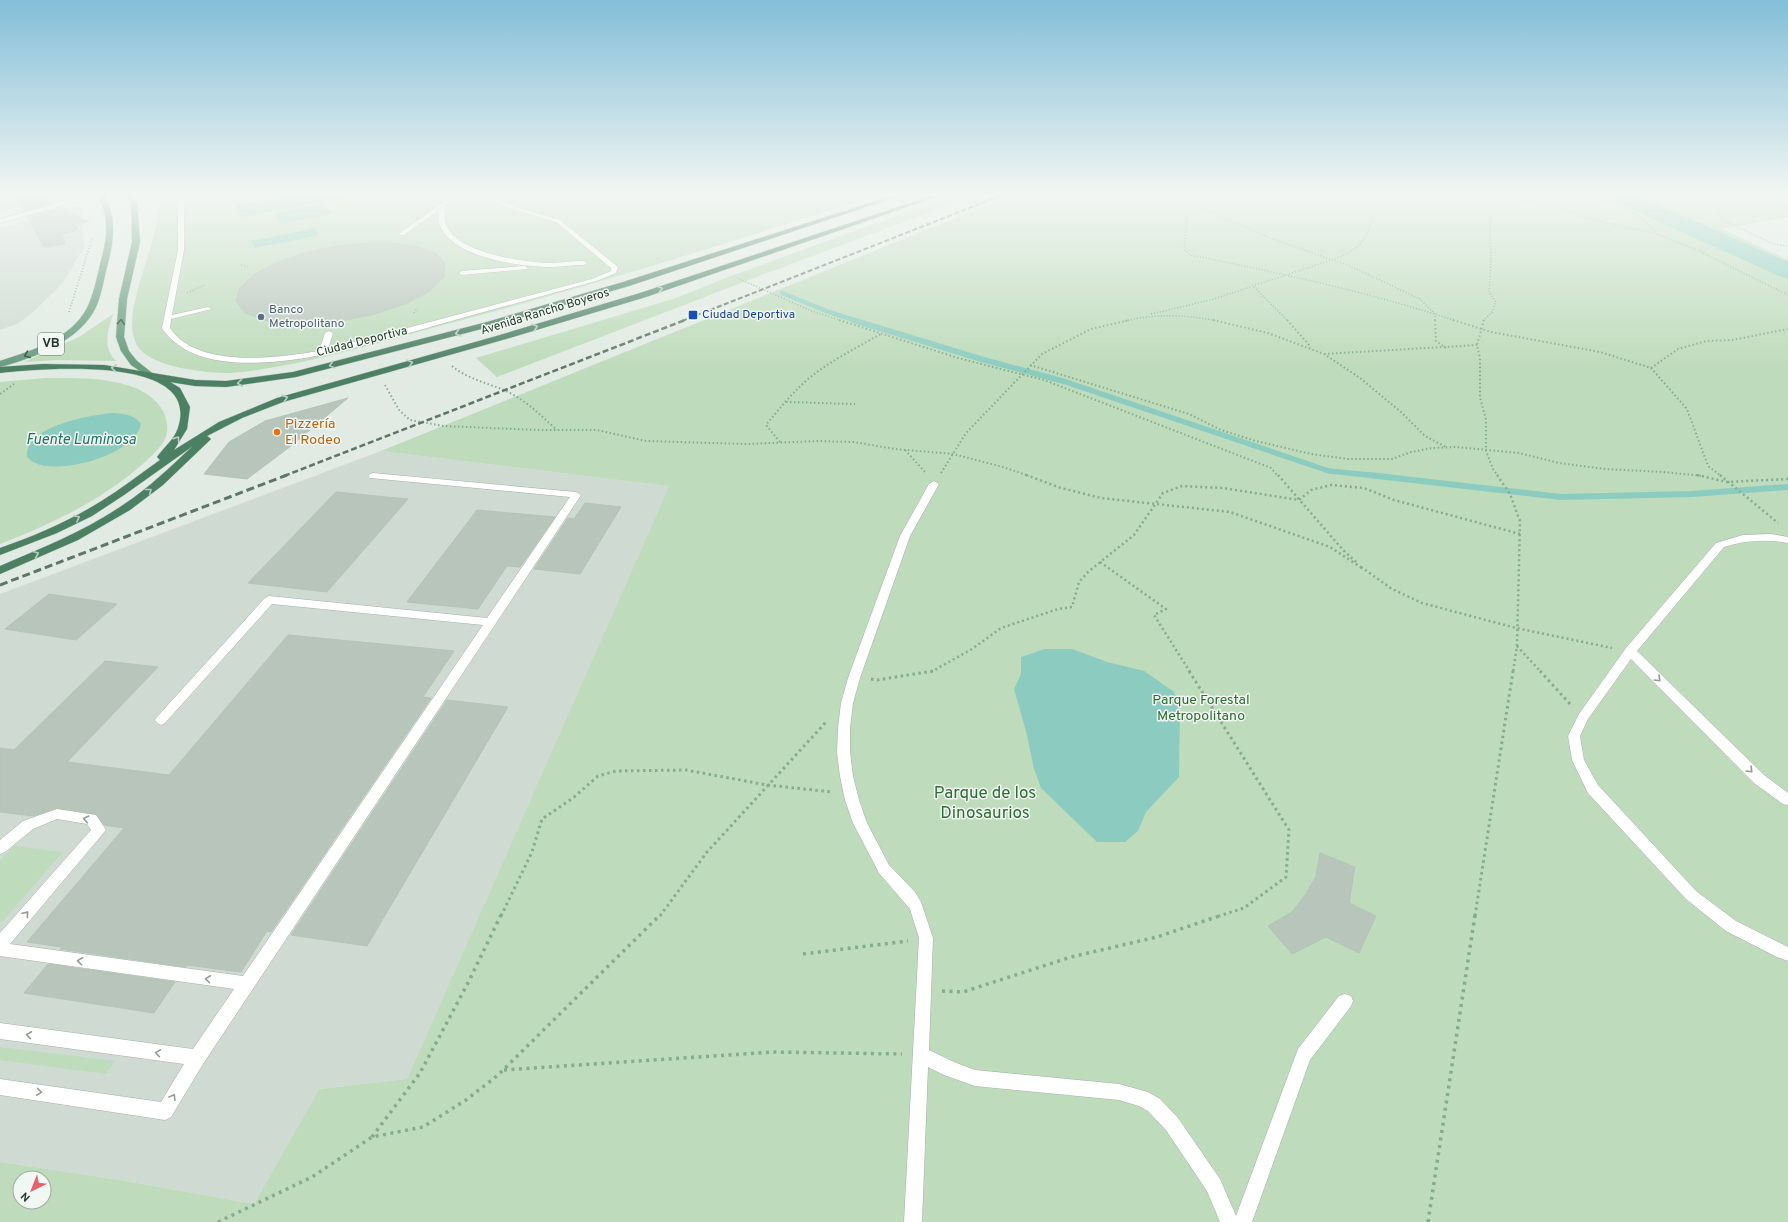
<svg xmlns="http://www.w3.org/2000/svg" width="1788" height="1222" viewBox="0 0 1788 1222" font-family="Overpass,sans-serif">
	<rect width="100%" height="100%" fill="#e1ebe3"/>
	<g fill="#cfdad2">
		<path d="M 0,196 L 60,196 L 0,212 Z"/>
		<path d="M 81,205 L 84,247 L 62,284 L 33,312 L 19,323 L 0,330 L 0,228 Z"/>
		<path d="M 381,451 L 669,486 L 407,1079 L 319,1089 L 254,1204 L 120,1180 L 0,1162 L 0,594 Z"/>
	</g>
	<g fill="#bedbbb" fill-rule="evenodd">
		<path d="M 158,196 L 874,196 C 725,244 576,291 425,330 C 377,343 330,357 281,366 C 264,369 247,372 230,373 C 207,373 154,368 139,348 C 114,314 165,240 158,196 Z"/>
		<path d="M 950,196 L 963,200 L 762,275 L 497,377 L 476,358 L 676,298 L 723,279 Z"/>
		<path d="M 1010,196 L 1788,196 L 1788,217 L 1722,229 L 1788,260 L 1788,1222 L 0,1222 L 0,1162 L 120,1180 L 254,1204 L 319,1089 L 407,1079 L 669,486 L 381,451 ZM 20,1178 L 44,1178 L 44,1202 L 20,1202 Z"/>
		<path d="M 113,314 C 108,331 102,347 116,361 L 57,360 L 24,362 L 79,337 Z"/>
		<path d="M 45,378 C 81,378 146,375 164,413 C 168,423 169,433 163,442 C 157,452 147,460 138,468 C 98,502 49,525 0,544 L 0,382 Z"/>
		<path d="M 14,846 L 63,852 L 0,924 L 0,861 Z"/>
		<path d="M 0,1047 L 115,1061 L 106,1074 L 0,1060 Z"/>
	</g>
	<g fill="#8cccc0">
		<path d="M 289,196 L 343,196 L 345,198 L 242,217 L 235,205 Z"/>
		<path d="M 324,204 L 332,214 L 280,224 L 273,213 Z"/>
		<path d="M 315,228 L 319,235 L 255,248 L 251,241 Z"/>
		<path d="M 113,413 C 124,414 134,414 141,424 C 135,455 61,475 35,463 C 32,462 30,459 27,457 C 24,426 90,415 113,413 Z"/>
		<path d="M 1045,649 L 1072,649 L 1107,662 L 1144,671 L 1173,691 L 1180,703 L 1179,777 L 1146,812 L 1138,831 L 1125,842 L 1097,842 L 1041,788 L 1034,769 L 1027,735 L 1014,689 L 1021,674 L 1021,657 Z"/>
	</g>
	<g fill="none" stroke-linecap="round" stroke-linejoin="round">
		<path stroke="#8cccc0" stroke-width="4.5" d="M 782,293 L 829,312 L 857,321"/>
		<path stroke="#8cccc0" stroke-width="5.5" d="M 853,320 L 981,359 L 1066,382 L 1329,471 L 1378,476"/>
		<path stroke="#8cccc0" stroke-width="6" d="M 1369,475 L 1561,497 L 1692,494 L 1788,487"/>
		<path fill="#8cccc0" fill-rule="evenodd" d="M 1610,196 L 1638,196 L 1788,262 L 1788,279 L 1779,276 L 1613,201 Z"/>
	</g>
	<g fill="#b7c5bb" stroke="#b4c4b8">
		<path d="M 16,196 L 37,196 L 52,203 L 24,211 Z"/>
		<path d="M 60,207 L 89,222 L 75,225 L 78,230 L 62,234 L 65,244 L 44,247 L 27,217 Z"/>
		<path d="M 366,243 L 395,243 L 420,247 L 437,254 L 445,264 L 444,277 L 430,291 L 405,304 L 372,315 L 335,322 L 298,324 L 267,321 L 245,313 L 236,301 L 240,288 L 253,275 L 275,263 L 304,253 L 335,246 Z"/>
		<path d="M 348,398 L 291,446 L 247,479 L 204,474 L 229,442 L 265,421 Z"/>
		<path d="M 336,492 L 408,499 L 327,592 L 248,583 Z"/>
		<path d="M 585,503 L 621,507 L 580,574 L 534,569 L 568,518 L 574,519 Z"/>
		<path d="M 477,510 L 555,517 L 520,567 L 507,566 L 478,609 L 407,602 Z"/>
		<path d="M 49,594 L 117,604 L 76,640 L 5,629 Z"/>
		<path d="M 288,635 L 454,651 L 423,697 L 431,698 L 271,932 L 267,931 L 241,972 L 187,965 L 186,967 L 60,949 L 62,947 L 27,942 L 124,828 L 104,825 L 96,814 L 57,808 L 33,816 L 0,812 L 0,748 L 14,750 L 105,661 L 158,667 L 67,762 L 169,775 Z"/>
		<path d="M 447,700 L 508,707 L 367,946 L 291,935 Z"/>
		<path d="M 1320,853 L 1355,867 L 1349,903 L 1376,916 L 1359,953 L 1326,937 L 1292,954 L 1268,926 L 1292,912 L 1306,894 L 1316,876 Z"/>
		<path d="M 48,964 L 175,982 L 154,1013 L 24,993 Z"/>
	</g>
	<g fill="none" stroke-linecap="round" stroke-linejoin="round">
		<g stroke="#a4b2a8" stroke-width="1">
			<g id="service">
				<path d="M 178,196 L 184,196 L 184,250 L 172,315 L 208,307 L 212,309 L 171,319 L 170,328 C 197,369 278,358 319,351 L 325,333 L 329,331 L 333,333 L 328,349 L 592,279 L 611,271 L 611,268 L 556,222 L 508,208 L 485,196 L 492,196 L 512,206 L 560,220 L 618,267 L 616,273 L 596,281 C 546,295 495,309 444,323 C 379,341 209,400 162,328 L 178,250 Z"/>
				<path d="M 452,196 L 458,196 L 445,206 C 445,211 444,217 445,221 C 451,252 522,262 547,263 C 560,263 572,261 584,261 L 587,263 L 584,265 C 572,265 559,267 547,267 C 516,266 450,257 439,223 C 438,219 439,214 439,210 L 404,235 L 400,235 L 400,233 Z"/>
				<path d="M 525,266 L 528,268 L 527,269 L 462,275 L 459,273 L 462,271 Z"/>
				<path d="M 373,473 L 576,492 L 581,495 L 203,1064 L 171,1117 L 165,1120 L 0,1095 L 0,1079 L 161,1102 L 184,1064 L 0,1039 L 0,1023 L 193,1049 L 234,989 L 0,956 L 0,933 L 91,830 L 87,824 L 57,819 L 33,829 L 5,852 L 0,854 L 0,840 L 23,821 L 57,809 L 96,815 L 106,830 L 10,944 L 243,976 L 483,625 L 272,604 L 165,723 L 161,725 L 157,723 L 155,720 L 157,717 L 265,598 L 269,596 L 487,618 L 570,497 L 370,478 L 368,476 L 370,474 Z"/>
				<path d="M 934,481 L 939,484 L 910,536 L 860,678 L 853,703 L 850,728 L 850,752 L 853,776 L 859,800 L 867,823 L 889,865 L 915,892 L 921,902 L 933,938 L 929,1050 L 954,1062 L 975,1070 L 1119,1084 L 1148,1092 L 1160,1099 L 1178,1118 L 1220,1179 L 1236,1216 L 1298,1049 L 1339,996 L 1345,994 L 1351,996 L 1353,1001 L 1351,1006 L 1310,1060 L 1252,1222 L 1220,1222 L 1207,1191 L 1166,1130 L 1148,1111 L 1139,1106 L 1119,1100 L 975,1086 L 944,1075 L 928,1067 L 922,1222 L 904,1222 L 919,938 L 910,909 L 879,873 L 853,823 L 845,800 L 840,776 L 837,752 L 838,728 L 841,703 L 848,678 L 900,536 L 929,484 Z"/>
				<path d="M 1771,534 L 1788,537 L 1788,543 C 1765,539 1746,540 1724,547 L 1637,651 L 1764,775 L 1788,793 L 1788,805 L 1783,804 L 1754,783 L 1631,659 L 1588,719 L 1580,736 L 1584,760 L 1598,785 L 1696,891 L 1736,921 L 1788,947 L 1788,961 L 1777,957 L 1726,931 L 1686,899 L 1588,793 L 1572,760 L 1568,736 L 1579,714 L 1626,648 L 1716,543 L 1743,535 Z"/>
			</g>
		</g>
		<g stroke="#a4b2a8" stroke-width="1">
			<path id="minor" d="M 86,196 L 95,196 L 0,223 L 0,219 Z"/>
		</g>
		<g stroke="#c1c8c4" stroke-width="1">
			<g id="primary">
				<path d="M 98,196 L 104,196 C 117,217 114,239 108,263 C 104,277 102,294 96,307 C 80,341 34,358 0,367 L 0,361 C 31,351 71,339 87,308 C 94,294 97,276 101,261 C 107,238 110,217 98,196 Z"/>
				<path d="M 126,196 L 132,196 L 137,203 L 140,242 L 127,299 L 124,337 L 129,351 L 137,361 L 156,376 L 152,379 L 131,365 L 121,351 L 116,337 L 119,299 L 132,242 L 131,203 Z"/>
			</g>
		</g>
		<g stroke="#c1c8c4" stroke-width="1">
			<path id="trunk" d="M 891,196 L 899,196 L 629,286 L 493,326 L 296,377 L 226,387 L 195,386 L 170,382 L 180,388 L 190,407 L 187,429 L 174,450 L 219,422 L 277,398 L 500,335 L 640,293 L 931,196 L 939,196 L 646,297 L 506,339 L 283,402 L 242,418 L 207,436 L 211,439 L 209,441 L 163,485 L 130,510 L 78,540 L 0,574 L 0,566 C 42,548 85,531 123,505 C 149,488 170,467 193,446 L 124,495 L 92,516 L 57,533 L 0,555 L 0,548 C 35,536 69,521 100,502 C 121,489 140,474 160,460 L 157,457 C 164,447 174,440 178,428 C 203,353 38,369 0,373 L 0,367 L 43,364 L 104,365 L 195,380 L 226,381 L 293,372 L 487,322 L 623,282 Z"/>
		</g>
		<g stroke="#84ac91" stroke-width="1.5" stroke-dasharray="1 2" stroke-linecap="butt">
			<path d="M 1190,196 L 1184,249 L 1190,255 C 1280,273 1369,292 1456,321"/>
			<path d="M 1505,196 L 1556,207 L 1589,219 L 1654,233 L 1697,250 L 1788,295"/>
			<path d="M 1597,196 C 1618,209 1643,213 1657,234"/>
			<path d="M 1713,196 L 1712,203 L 1723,220 L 1773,244 L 1788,246"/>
			<path d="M 1189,205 L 1212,212 L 1270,238 L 1350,266 L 1420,299 L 1435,314 L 1435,321"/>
			<path d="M 241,265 L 248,267"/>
			<path d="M 737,278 L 812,311 L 842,321"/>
			<path d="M 1254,287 L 1288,321"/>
			<path d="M 187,293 L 205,285"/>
			<path d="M 69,312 L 92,239"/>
			<path d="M 414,313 L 417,308"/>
			<path d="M 1151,314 L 1214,299 L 1343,256 L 1360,245 L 1369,229 L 1374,210 L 1381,196"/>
			<path d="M 1125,321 C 1158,313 1186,315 1218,321"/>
			<path d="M 1483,321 L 1492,312 L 1496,302 L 1489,292 L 1491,263 L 1490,221 L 1498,196"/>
		</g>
		<g stroke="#84ac91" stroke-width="2" stroke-dasharray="1.5 2.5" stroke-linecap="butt">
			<path d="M 839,320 L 958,358 L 1044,380 L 1271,468 L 1278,476"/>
			<path d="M 1213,320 L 1268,333 L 1324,354 L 1360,378 L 1401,412 L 1425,436 L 1446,447"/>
			<path d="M 1287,320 L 1311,347"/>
			<path d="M 1435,320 L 1436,341 L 1446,348"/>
			<path d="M 1453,320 L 1491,332 L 1600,352 L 1651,368 L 1687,409 L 1708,466 L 1721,476"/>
			<path d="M 1484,320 L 1477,345 L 1480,358 L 1480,397 L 1486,420 L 1486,451 L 1493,469 L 1498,476"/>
			<path d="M 1324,354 L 1477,345"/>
			<path d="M 1030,365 L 1189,414 L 1221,430 L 1256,441 L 1311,454 L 1348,459 L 1392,459 L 1411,452 L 1433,448 L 1456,447 L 1519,453 L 1559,463 L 1605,469 L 1663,472 L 1704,476"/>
			<path d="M 452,366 C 469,380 489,383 508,392 C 527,401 541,416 557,430"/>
			<path d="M 1651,368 L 1678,349 L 1706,341 L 1732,340 L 1788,329"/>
			<path d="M 385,385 L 399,410 L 410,420 L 444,426 L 537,430 L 597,430 L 646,441 L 746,444 L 818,441 L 854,442 L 895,449 L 953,454 L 1003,467 L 1029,476"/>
			<path d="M 0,394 L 14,384"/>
			<path d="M 786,402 L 855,404"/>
			<path d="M 780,442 L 766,425 C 779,409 792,393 808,379 C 830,361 856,348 881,334"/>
			<path d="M 905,450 L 926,473"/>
			<path d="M 941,473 L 966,433 L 1042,354 L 1091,329 L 1130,320"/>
		</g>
		<g stroke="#84ac91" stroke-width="2.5" stroke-dasharray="2 3" stroke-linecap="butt">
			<path d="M 1026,475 L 1061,488 L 1101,498 L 1230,512 L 1330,547 L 1362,568"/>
			<path d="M 1278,475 L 1343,550 L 1356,562"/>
			<path d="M 1497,475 L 1510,494 L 1520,521 L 1517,646 L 1513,672"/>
			<path d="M 1697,475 L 1727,482 L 1788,479"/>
			<path d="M 1720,475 L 1778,523"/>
			<path d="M 1100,562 L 1166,609 L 1154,615 L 1190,672"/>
			<path d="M 1361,567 L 1392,589 L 1422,603 L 1516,628 L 1612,648"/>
			<path d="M 1517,646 L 1541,672"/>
			<path d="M 931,672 L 972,649 L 1001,628 L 1058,609 L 1072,607 L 1079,582 L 1089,571 L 1134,535 L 1163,493 L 1182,486 L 1223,488 L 1299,500 L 1311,490 L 1331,485 L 1364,488 L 1394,500 L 1520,534"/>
		</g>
		<g stroke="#84ac91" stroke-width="3" stroke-dasharray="2.5 3.5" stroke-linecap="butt">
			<path d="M 1189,671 L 1289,830 L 1286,877 L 1244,908 L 1219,916"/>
			<path d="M 1540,671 L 1571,705"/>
			<path d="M 871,679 L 877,680 L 933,671"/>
			<path d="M 501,916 L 532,852 L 542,819 L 573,798 L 598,776 L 616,771 L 686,770 L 767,785 L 832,792"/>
			<path d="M 660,916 L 707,852 L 827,721"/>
			<path d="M 1475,916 L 1513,671"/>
		</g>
		<g stroke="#84ac91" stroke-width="3.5" stroke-dasharray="3 4.5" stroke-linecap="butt">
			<path d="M 803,954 L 908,941"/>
			<path d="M 942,991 L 963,992 L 1071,957 L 1157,937 L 1222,915"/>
			<path d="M 504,1070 L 772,1052 L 902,1054"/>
			<path d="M 372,1137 L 420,1073 L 469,981 L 501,915"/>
			<path d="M 218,1222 L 312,1177 L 372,1137 L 423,1127 L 466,1100 L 498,1075 L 660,915"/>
			<path d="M 1428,1222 L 1475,915"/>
		</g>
		<use href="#service" fill="#fff" fill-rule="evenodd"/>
		<use href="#minor" fill="#fff" fill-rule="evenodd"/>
		<use href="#primary" fill="#689d7e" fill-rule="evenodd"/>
		<use href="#trunk" fill="#4c8063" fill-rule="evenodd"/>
		<path stroke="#5d7667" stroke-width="2" stroke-dasharray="5 2.5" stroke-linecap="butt" d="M 682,321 L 1000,196"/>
		<path stroke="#5d7667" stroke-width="2.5" stroke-dasharray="6 3" stroke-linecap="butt" d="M 284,476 L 685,320"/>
		<path stroke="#5d7667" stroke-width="3" stroke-dasharray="8 4" stroke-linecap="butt" d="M 0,585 L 287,475"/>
	</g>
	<defs><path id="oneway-chevron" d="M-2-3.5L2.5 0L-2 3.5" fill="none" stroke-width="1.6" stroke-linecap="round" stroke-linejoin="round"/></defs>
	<g stroke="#b7cdc0">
		<use href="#oneway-chevron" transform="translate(660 289) rotate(-17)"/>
		<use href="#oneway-chevron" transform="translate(535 327) rotate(-17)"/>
		<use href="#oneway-chevron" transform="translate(458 333) rotate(165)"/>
		<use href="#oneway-chevron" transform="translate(410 363) rotate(-16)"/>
		<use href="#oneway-chevron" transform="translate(332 365) rotate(165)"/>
		<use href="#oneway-chevron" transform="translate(114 368) rotate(-174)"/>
		<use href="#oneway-chevron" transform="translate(240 383) rotate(174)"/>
		<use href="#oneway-chevron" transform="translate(285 398) rotate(-16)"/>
		<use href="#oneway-chevron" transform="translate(177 439) rotate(-55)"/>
		<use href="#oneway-chevron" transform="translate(149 491) rotate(-38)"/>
		<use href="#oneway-chevron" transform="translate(77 518) rotate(-28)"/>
		<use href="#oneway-chevron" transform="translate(36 554) rotate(-23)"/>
	</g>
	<g stroke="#345340">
		<use href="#oneway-chevron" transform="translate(121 322) rotate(-84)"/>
		<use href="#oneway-chevron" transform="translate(27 355) rotate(158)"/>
	</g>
	<g stroke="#919c96">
		<use href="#oneway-chevron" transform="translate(1658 679) rotate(45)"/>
		<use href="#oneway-chevron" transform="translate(1750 770) rotate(45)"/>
		<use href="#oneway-chevron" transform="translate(86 819) rotate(-167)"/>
		<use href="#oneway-chevron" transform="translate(26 914) rotate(-49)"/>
		<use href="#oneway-chevron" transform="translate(80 961) rotate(-172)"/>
		<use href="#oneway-chevron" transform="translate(208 979) rotate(-172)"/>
		<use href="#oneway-chevron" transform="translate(29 1035) rotate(-172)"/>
		<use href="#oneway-chevron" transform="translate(158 1053) rotate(-172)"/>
		<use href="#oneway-chevron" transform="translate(39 1092) rotate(8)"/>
		<use href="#oneway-chevron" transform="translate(173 1097) rotate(-59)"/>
	</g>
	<linearGradient id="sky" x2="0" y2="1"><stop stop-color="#83bed8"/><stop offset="0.53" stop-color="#f2f6f2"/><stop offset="1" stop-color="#f2f6f2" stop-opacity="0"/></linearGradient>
	<rect width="1788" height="367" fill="url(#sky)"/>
	<rect fill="#1a4fb4" stroke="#f1f7f2" stroke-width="1.5" x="688" y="310" width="10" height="10" rx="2"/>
	<circle fill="#5c6f8a" stroke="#f1f7f2" stroke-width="1.5" cx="261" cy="317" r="4"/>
	<circle fill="#e8710a" stroke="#f1f7f2" stroke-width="1.5" cx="277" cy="432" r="4"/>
	<g text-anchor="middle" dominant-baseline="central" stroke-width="3" stroke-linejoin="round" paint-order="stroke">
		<g font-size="12" fill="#4e5e75" stroke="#f1f7f2" text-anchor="start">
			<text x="269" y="310">Banco<tspan x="269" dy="14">Metropolitano</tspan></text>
		</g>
		<g font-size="12" fill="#233a2c" stroke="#f1f7f2">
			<text transform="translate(545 312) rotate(-17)">Avenida Rancho Boyeros</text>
			<text transform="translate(362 342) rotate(-14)">Ciudad Deportiva</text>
		</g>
		<g font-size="12" fill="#164399" stroke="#f1f7f2" text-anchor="start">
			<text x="702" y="315">Ciudad Deportiva</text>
		</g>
		<rect fill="#f1f7f2" stroke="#617367" stroke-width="1" x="38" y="333" width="26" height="22" rx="3"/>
		<g font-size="13" font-weight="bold" fill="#233a2c">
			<text x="51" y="344">VB</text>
		</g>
		<g font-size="14" fill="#c56008" stroke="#f1f7f2" text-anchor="start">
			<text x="285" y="424">Pizzería<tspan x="285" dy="16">El Rodeo</tspan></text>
		</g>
		<g font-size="14" fill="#2f6e32" stroke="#f1f7f2">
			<text x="1201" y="700">Parque Forestal<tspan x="1201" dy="16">Metropolitano</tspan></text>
		</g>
		<g font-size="15" font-style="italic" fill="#217264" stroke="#f1f7f2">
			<text x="81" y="440">Fuente Luminosa</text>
		</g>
		<g font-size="17" fill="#2f6e32" stroke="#f1f7f2">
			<text x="985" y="794">Parque de los<tspan x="985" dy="20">Dinosaurios</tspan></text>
		</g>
	</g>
	<g transform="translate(32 1190) rotate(223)"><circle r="19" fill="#f1f7f2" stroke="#9faba3"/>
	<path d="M0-3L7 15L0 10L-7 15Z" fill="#e9616e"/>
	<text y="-6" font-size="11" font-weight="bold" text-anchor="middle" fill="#233a2c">N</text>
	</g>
</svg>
